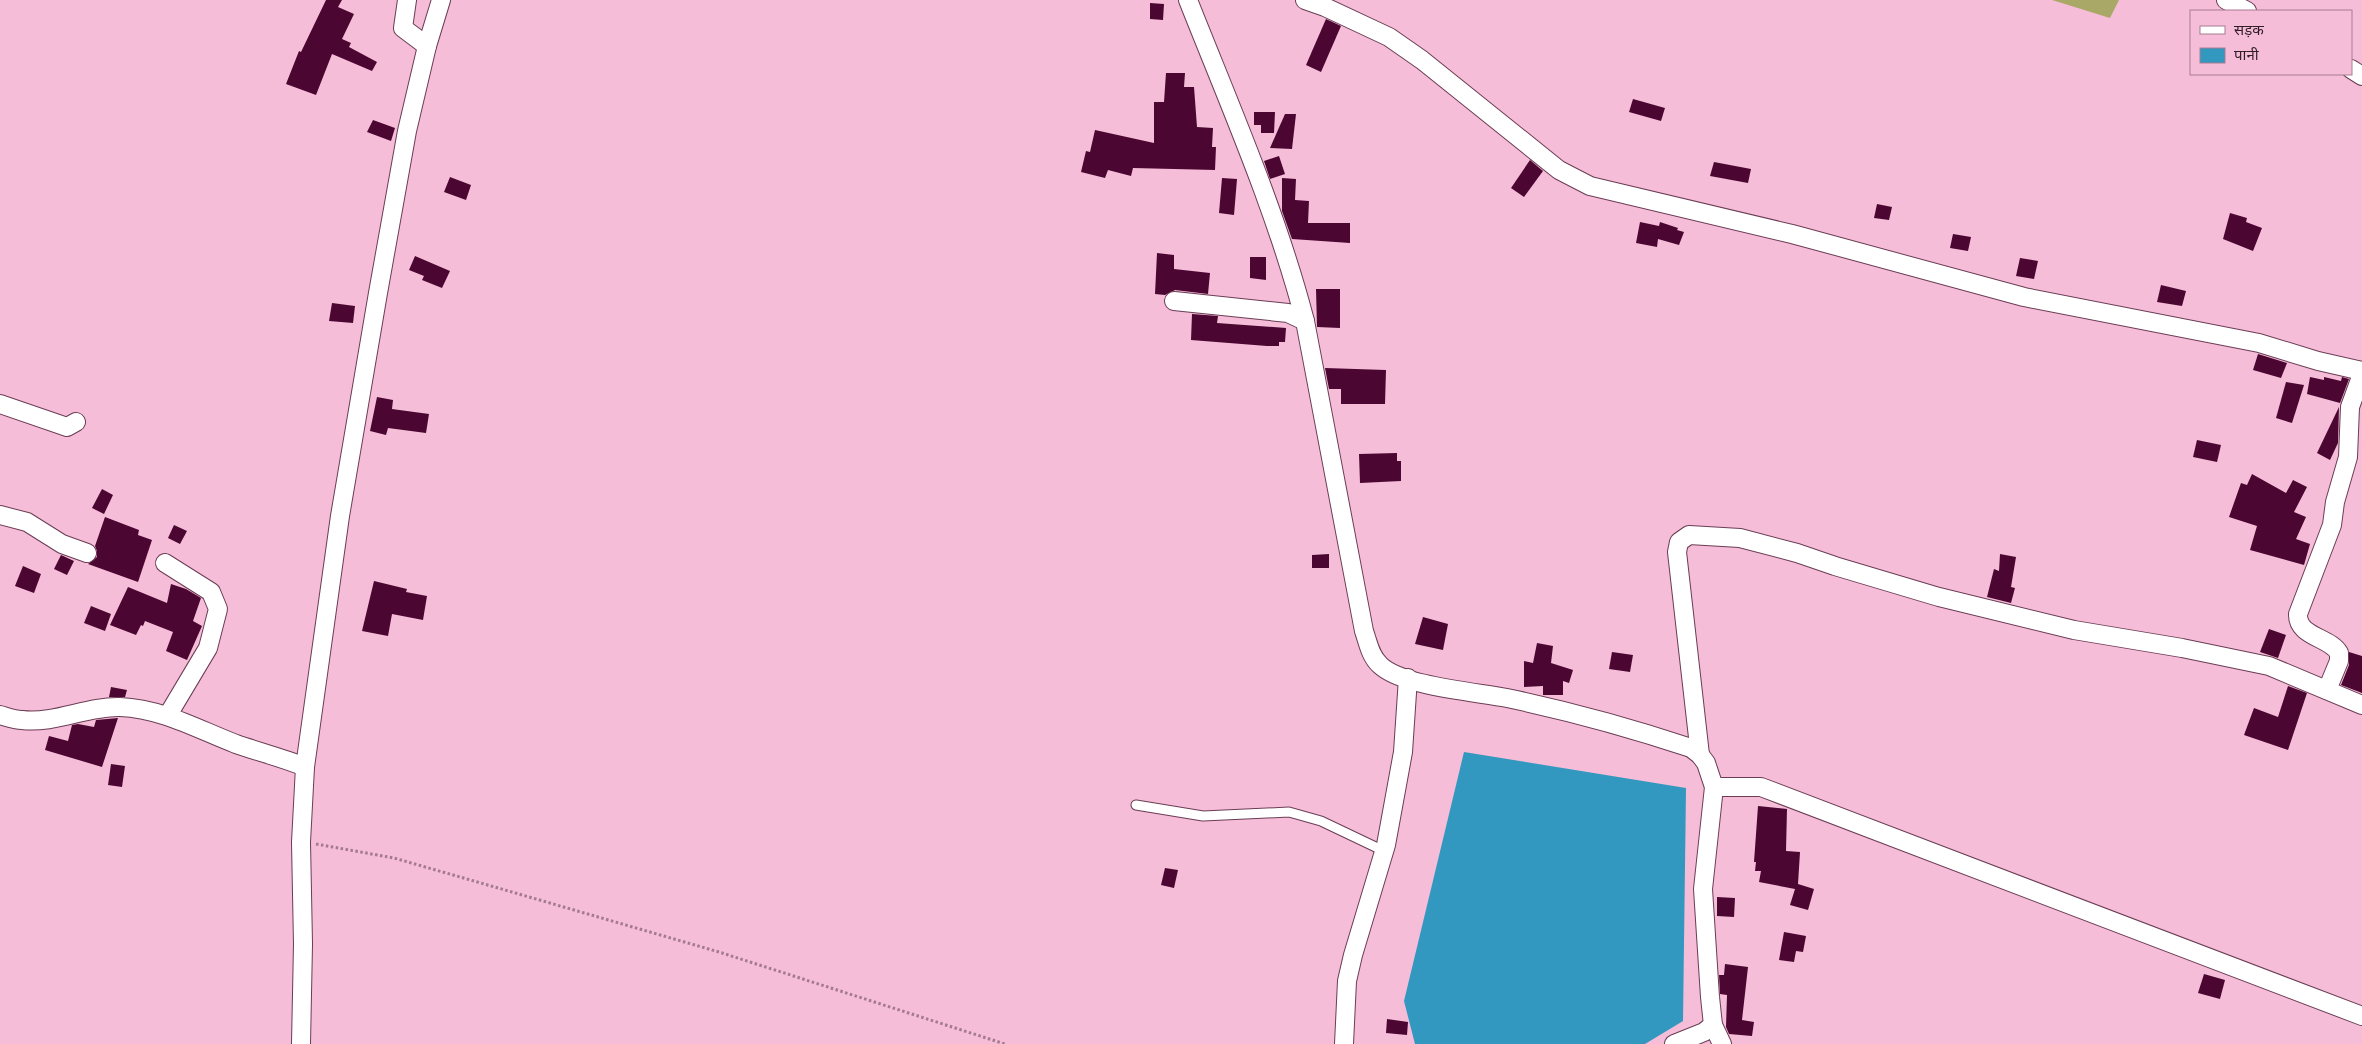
<svg xmlns="http://www.w3.org/2000/svg" width="2362" height="1044" viewBox="0 0 2362 1044" font-family="'Asap Condensed','Noto Sans Devanagari',sans-serif">
	<rect width="100%" height="100%" fill="#f5bdd8"/>
	<path fill="#a9a866" d="M 2052,0 L 2119,0 L 2110,18 Z"/>
	<path fill="#3298bf" d="M 1464,752 L 1686,788 L 1683,1021 L 1645,1044 L 1415,1044 L 1404,1001 Z"/>
	<g fill="#4b0632">
		<path d="M 326,0 L 342,0 L 338,7 L 354,14 L 342,39 L 351,43 L 349,47 L 377,62 L 372,71 L 332,54 L 316,95 L 286,84 L 299,51 L 301,52 Z"/>
		<path d="M 1150,3 L 1164,4 L 1163,20 L 1150,19 Z"/>
		<path d="M 1326,19 L 1341,26 L 1321,72 L 1306,65 Z"/>
		<path d="M 1166,73 L 1185,73 L 1184,87 L 1194,87 L 1197,127 L 1213,128 L 1212,147 L 1216,147 L 1215,170 L 1133,168 L 1131,176 L 1108,170 L 1105,178 L 1081,172 L 1086,151 L 1090,152 L 1095,130 L 1154,143 L 1154,102 L 1164,102 Z"/>
		<path d="M 1633,99 L 1665,108 L 1661,121 L 1629,112 Z"/>
		<path d="M 1254,112 L 1275,112 L 1274,133 L 1261,133 L 1261,125 L 1254,125 Z"/>
		<path d="M 1285,114 L 1296,114 L 1292,149 L 1270,148 Z"/>
		<path d="M 373,120 L 395,128 L 391,141 L 367,132 Z"/>
		<path d="M 1279,156 L 1285,174 L 1270,179 L 1264,161 Z"/>
		<path d="M 1530,160 L 1543,171 L 1524,197 L 1511,188 Z"/>
		<path d="M 1714,162 L 1751,169 L 1748,183 L 1710,176 Z"/>
		<path d="M 450,177 L 471,185 L 466,200 L 444,192 Z"/>
		<path d="M 1222,178 L 1237,179 L 1234,215 L 1219,213 Z"/>
		<path d="M 1282,178 L 1296,179 L 1295,200 L 1309,201 L 1308,223 L 1350,223 L 1350,243 L 1292,239 L 1282,211 Z"/>
		<path d="M 1877,204 L 1892,207 L 1889,220 L 1874,218 Z"/>
		<path d="M 2230,213 L 2247,218 L 2246,222 L 2262,228 L 2253,251 L 2223,239 Z"/>
		<path d="M 1640,222 L 1659,226 L 1660,222 L 1678,228 L 1677,230 L 1684,232 L 1679,245 L 1658,239 L 1657,247 L 1636,243 Z"/>
		<path d="M 1953,234 L 1971,237 L 1968,251 L 1950,248 Z"/>
		<path d="M 1157,253 L 1174,255 L 1174,269 L 1210,273 L 1208,294 L 1175,290 L 1165,295 L 1155,294 Z"/>
		<path d="M 415,256 L 450,271 L 442,288 L 422,280 L 424,276 L 409,270 Z"/>
		<path d="M 1250,257 L 1266,257 L 1266,280 L 1250,278 Z"/>
		<path d="M 2020,258 L 2038,261 L 2034,279 L 2016,276 Z"/>
		<path d="M 2161,285 L 2186,291 L 2182,306 L 2157,302 Z"/>
		<path d="M 1316,289 L 1340,289 L 1340,328 L 1317,327 Z"/>
		<path d="M 332,303 L 355,306 L 353,323 L 329,321 Z"/>
		<path d="M 1192,314 L 1218,316 L 1217,323 L 1286,328 L 1285,342 L 1279,342 L 1279,346 L 1267,346 L 1191,340 Z"/>
		<path d="M 2258,354 L 2287,363 L 2281,378 L 2253,370 Z"/>
		<path d="M 1325,368 L 1386,370 L 1385,404 L 1341,404 L 1341,389 L 1329,389 Z"/>
		<path d="M 2310,377 L 2324,380 L 2324,377 L 2341,381 L 2342,377 L 2349,379 L 2340,403 L 2307,394 Z"/>
		<path d="M 2286,382 L 2304,385 L 2292,423 L 2276,418 Z"/>
		<path d="M 377,397 L 393,400 L 392,409 L 429,414 L 426,433 L 388,428 L 386,435 L 370,431 Z"/>
		<path d="M 2339,407 L 2338,443 L 2330,460 L 2317,453 Z"/>
		<path d="M 2197,440 L 2221,445 L 2217,462 L 2193,457 Z"/>
		<path d="M 1397,453 L 1397,461 L 1401,461 L 1401,481 L 1360,483 L 1359,454 Z"/>
		<path d="M 2252,474 L 2286,493 L 2293,480 L 2307,487 L 2294,512 L 2306,517 L 2296,539 L 2310,544 L 2304,565 L 2250,550 L 2257,526 L 2229,517 L 2241,483 L 2247,485 Z"/>
		<path d="M 102,489 L 113,495 L 104,514 L 92,508 Z"/>
		<path d="M 105,517 L 139,530 L 138,535 L 152,540 L 138,582 L 88,564 L 97,557 L 97,551 L 95,546 Z"/>
		<path d="M 174,525 L 187,531 L 180,544 L 168,538 Z"/>
		<path d="M 1329,554 L 1329,568 L 1312,568 L 1312,555 Z"/>
		<path d="M 2000,554 L 2016,557 L 2011,587 L 2015,588 L 2011,603 L 1987,597 L 1994,569 L 1999,571 Z"/>
		<path d="M 61,555 L 74,561 L 67,575 L 54,569 Z"/>
		<path d="M 23,566 L 41,574 L 34,593 L 15,586 Z"/>
		<path d="M 374,581 L 407,589 L 406,592 L 427,596 L 423,620 L 392,614 L 388,636 L 362,631 Z"/>
		<path d="M 171,584 L 186,589 L 201,598 L 193,621 L 202,626 L 187,660 L 166,651 L 173,632 L 145,621 L 143,626 L 141,625 L 136,635 L 110,625 L 128,587 L 167,603 Z"/>
		<path d="M 91,606 L 111,614 L 105,631 L 84,623 Z"/>
		<path d="M 1423,617 L 1448,624 L 1443,650 L 1415,644 Z"/>
		<path d="M 2269,629 L 2286,635 L 2278,658 L 2260,652 Z"/>
		<path d="M 1537,643 L 1553,646 L 1551,663 L 1573,670 L 1569,683 L 1563,681 L 1563,695 L 1543,695 L 1543,686 L 1524,687 L 1524,661 L 1533,663 Z"/>
		<path d="M 1612,652 L 1633,655 L 1630,672 L 1609,669 Z"/>
		<path d="M 2349,652 L 2362,656 L 2362,693 L 2341,685 L 2349,665 Z"/>
		<path d="M 2288,686 L 2307,693 L 2288,750 L 2244,735 L 2254,708 L 2278,717 Z"/>
		<path d="M 111,687 L 127,690 L 125,697 L 109,697 Z"/>
		<path d="M 118,718 L 102,767 L 45,750 L 49,736 L 68,741 L 72,725 L 78,724 L 94,727 L 96,720 Z"/>
		<path d="M 111,764 L 125,766 L 122,787 L 108,785 Z"/>
		<path d="M 1758,806 L 1787,809 L 1786,851 L 1800,852 L 1798,884 L 1814,889 L 1808,910 L 1790,905 L 1795,889 L 1759,882 L 1761,871 L 1755,871 L 1756,862 L 1754,862 Z"/>
		<path d="M 1165,868 L 1178,870 L 1174,888 L 1161,885 Z"/>
		<path d="M 1717,897 L 1735,898 L 1734,917 L 1717,916 Z"/>
		<path d="M 1784,932 L 1806,936 L 1803,952 L 1796,951 L 1794,962 L 1779,960 Z"/>
		<path d="M 1725,964 L 1748,967 L 1742,1020 L 1754,1022 L 1752,1036 L 1729,1034 L 1726,1027 L 1727,995 L 1720,994 L 1719,975 L 1724,975 Z"/>
		<path d="M 2204,974 L 2225,980 L 2220,999 L 2198,993 Z"/>
		<path d="M 1387,1019 L 1408,1022 L 1407,1035 L 1386,1033 Z"/>
	</g>
	<g fill="none" stroke-linecap="round" stroke-linejoin="round">
		<g stroke="#6b3d55" stroke-width="11">
			<path id="service" d="M 1136,805 L 1203,816 L 1289,812 L 1321,821 L 1384,851"/>
		</g>
		<g stroke="#6b3d55" stroke-width="20">
			<g id="minor">
				<path d="M 407,0 L 403,28 L 427,46"/>
				<path d="M 1188,0 C 1230,106 1276,210 1305,321 L 1364,631 C 1368,642 1370,656 1380,665 C 1401,686 1476,692 1507,698 C 1569,711 1631,728 1691,748 L 1700,755 L 1706,763 L 1714,787 L 1703,889 L 1710,997 L 1713,1025 L 1722,1044"/>
				<path d="M 1305,0 L 1325,7 L 1389,37 L 1422,60 L 1559,170 L 1590,186 L 1792,234 L 2024,297 L 2259,343 L 2318,361 L 2362,371"/>
				<path d="M 2226,0 L 2247,11"/>
				<path d="M 2351,69 L 2362,76"/>
				<path d="M 1174,301 L 1288,313 L 1305,321"/>
				<path d="M 0,404 L 67,427 L 76,422"/>
				<path d="M 0,515 L 27,522 L 62,544 L 87,553"/>
				<path d="M 165,563 L 211,592 L 218,609 L 208,648 L 168,715"/>
				<path d="M 2327,690 L 2339,661 L 2339,653 C 2330,637 2297,637 2298,614 L 2332,525 L 2335,502 L 2348,457 L 2350,407 L 2362,374"/>
				<path d="M 0,715 C 7,717 15,720 22,720 C 55,724 87,706 120,707 C 163,709 197,729 236,744 C 259,752 283,758 305,767"/>
				<path d="M 1700,755 L 1677,552 L 1679,542 L 1689,535 L 1740,538 L 1797,553 L 1835,566 L 1939,597 L 2074,630 L 2182,648 L 2269,666 L 2362,705"/>
				<path d="M 1714,787 L 1761,787 L 2362,1016"/>
				<path d="M 301,1044 L 303,944 L 301,842 L 305,767 L 340,516 L 378,293 L 407,131 L 427,46 L 441,0"/>
				<path d="M 1344,1044 L 1347,981 L 1353,955 L 1386,845 L 1403,752 L 1408,678"/>
				<path d="M 1674,1044 L 1704,1032 L 1713,1025"/>
			</g>
		</g>
		<path stroke="#a37a8e" stroke-width="3" stroke-dasharray="2.5 2.5" stroke-linecap="butt" d="M 316,844 L 394,858 L 467,879 L 719,952 L 1005,1044"/>
		<use href="#service" stroke="#fff" stroke-width="9"/>
		<use href="#minor" stroke="#fff" stroke-width="18"/>
	</g>
	<rect x="2190" y="10" width="162" height="65" fill="#f5bdd8" stroke="#a77d91"/>
	<rect x="2200" y="26" width="25" height="8" fill="#ffffff" stroke="#a77d91"/>
	<text x="2234" y="35" font-size="15" fill="#311d27">सड़क</text>
	<rect x="2200" y="48" width="25" height="15" fill="#3298bf" stroke="#a77d91"/>
	<text x="2234" y="60" font-size="15" fill="#311d27">पानी</text>
</svg>
